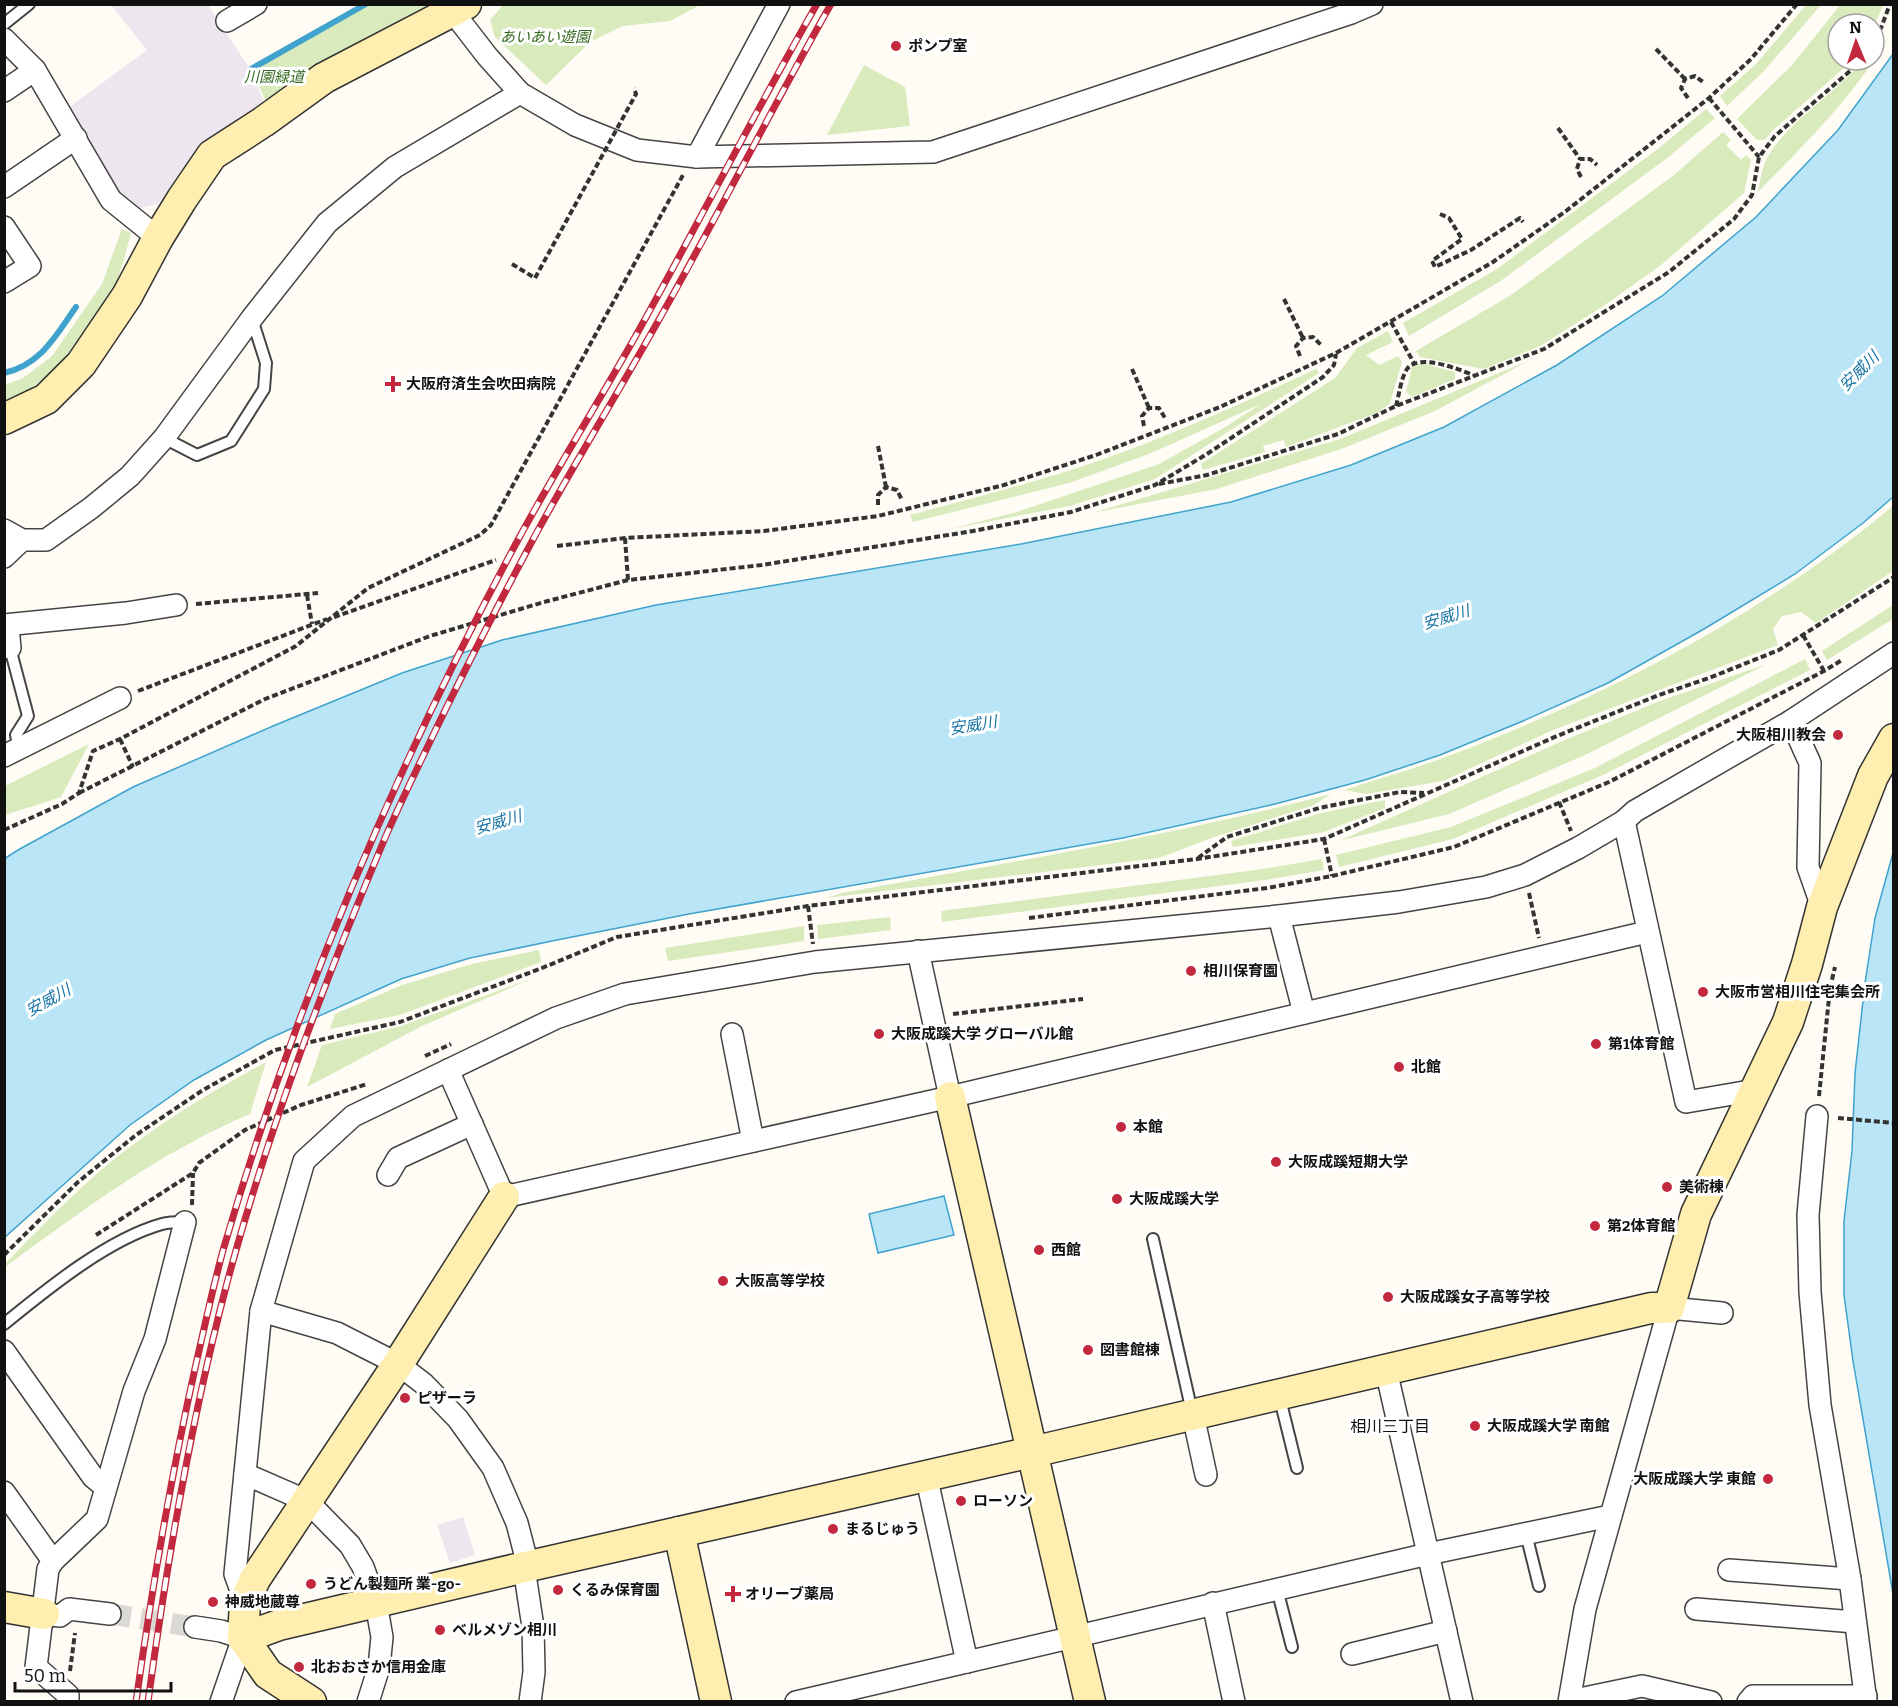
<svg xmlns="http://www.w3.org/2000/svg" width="1898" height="1706" viewBox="0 0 1898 1706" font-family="Bitter,'Noto Sans JP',serif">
	<rect width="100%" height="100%" fill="#fffcf5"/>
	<g fill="#ede6ef">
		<path d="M 110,4 L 208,5 L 248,66 L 264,102 L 205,142 L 191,157 L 158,204 L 137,209 L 116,190 L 83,135 L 85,133 L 68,108 L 147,50 Z"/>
		<path d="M 463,1517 L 475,1555 L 450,1563 L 437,1525 Z"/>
	</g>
	<g fill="#d9eabd">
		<path d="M 1841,4 L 1883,5 L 1874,27 L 1874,24 L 1838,24 L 1838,60 L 1850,60 L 1845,67 L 1772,131 L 1765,140 L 1757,140 L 1737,119 L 1792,65 Z"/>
		<path d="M 366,5 L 434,5 L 267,104 L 251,69 Z"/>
		<path d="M 503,5 L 503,4 L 700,5 L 670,21 L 623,26 L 590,42 L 546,85 L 495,37 L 490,20 Z"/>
		<path d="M 1806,5 L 1821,5 L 1763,72 L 1727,106 L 1720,96 L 1756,64 Z"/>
		<path d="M 1863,60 L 1874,60 C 1841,109 1799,150 1758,192 C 1760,183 1761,173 1764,165 C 1778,128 1837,93 1863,60 Z"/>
		<path d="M 864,65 L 905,87 L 910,126 L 827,135 Z"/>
		<path d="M 1706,109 L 1715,118 L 1666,159 L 1502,280 L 1409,336 L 1403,323 L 1497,269 L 1659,148 Z"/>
		<path d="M 1723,132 L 1731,140 L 1726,145 L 1741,160 L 1746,155 L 1751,160 L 1744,193 L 1661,265 L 1602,307 L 1540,346 L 1484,369 L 1420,357 L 1416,351 L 1511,295 L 1674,175 Z"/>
		<path d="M 122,229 L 131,233 C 126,251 122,270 114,287 C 109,299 99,310 91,321 C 66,357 47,385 5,401 L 5,385 L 23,378 L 52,356 L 102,284 Z"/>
		<path d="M 1388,331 L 1393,342 L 1366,355 L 1379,365 L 1398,356 L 1402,362 L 1390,403 L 1379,412 L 1286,447 L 1284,440 L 1263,446 L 1265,452 L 1203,470 L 1201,464 L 1335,378 L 1357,348 Z"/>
		<path d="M 1530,360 L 1435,411 L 1344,448 L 1217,489 L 1092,513 L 1340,439 Z"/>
		<path d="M 1422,363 L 1455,372 L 1455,379 L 1412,397 L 1406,392 L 1412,367 Z"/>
		<path d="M 1316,369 L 1319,373 L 1155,479 L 1070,506 L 950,529 L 1017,512 L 1159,464 L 1222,429 L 1261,404 L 1149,454 L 1069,483 L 913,522 L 910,515 C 974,498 1037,482 1098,461 C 1173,435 1245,402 1316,369 Z"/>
		<path d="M 1893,506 L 1893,571 L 1816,623 L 1801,612 L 1782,616 L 1773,629 L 1778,645 L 1553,730 L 1443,781 L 1366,794 L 1344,790 C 1377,779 1411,770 1443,758 C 1604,698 1761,616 1893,506 Z"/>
		<path d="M 1893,605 L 1893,619 L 1827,660 L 1822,651 Z"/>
		<path d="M 1805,659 L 1810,670 L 1603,775 L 1453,839 L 1339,867 L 1336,855 L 1451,827 L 1595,768 Z"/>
		<path d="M 1767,664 L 1585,755 L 1449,814 L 1339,841 L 1560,742 L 1660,701 Z"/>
		<path d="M 89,744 L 61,797 L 5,815 L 5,786 Z"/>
		<path d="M 1331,794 L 1314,805 L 1214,837 L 1159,858 L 826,898 L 842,893 C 1005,863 1170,836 1331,794 Z"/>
		<path d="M 1385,800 L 1385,808 L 1324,832 L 1233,847 L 1231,841 L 1321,813 Z"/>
		<path d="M 1322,859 L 1324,870 L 1265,880 L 942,922 L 941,911 L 1263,869 Z"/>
		<path d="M 890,917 L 891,930 L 818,939 L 817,925 Z"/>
		<path d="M 804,926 L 804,941 L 668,961 L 665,948 Z"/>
		<path d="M 539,950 L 541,962 L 400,1015 L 330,1029 L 335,1014 L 402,985 L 472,964 Z"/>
		<path d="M 536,977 L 422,1026 L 307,1087 L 322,1045 L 401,1026 Z"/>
		<path d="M 266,1062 L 250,1114 C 160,1152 83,1210 5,1267 L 5,1264 C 29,1239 54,1213 80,1189 C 135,1137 200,1098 266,1062 Z"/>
	</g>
	<g fill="#b9e5f6" stroke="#40a3cd" stroke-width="1.5">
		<path d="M 1893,54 L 1893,497 L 1863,523 L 1795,574 L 1704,629 L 1608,683 L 1523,721 L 1440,755 L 1365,780 L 1275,804 L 1123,838 L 689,914 L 557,940 L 470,958 L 401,979 L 266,1040 L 194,1080 L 130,1125 L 5,1237 L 4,859 L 18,850 L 133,787 L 273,726 L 402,673 L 502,640 L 656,605 L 1021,544 L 1231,502 L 1351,465 L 1444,427 L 1557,365 L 1662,296 L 1756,217 L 1838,130 Z"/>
		<path d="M 1893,853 L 1893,1594 L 1853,1361 L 1844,1295 L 1844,1221 L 1852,1151 L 1855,1073 L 1865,983 L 1875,918 Z"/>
		<path d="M 944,1196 L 954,1235 L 878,1253 L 869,1214 Z"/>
	</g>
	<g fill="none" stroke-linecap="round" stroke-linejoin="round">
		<g stroke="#40a3cd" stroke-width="6">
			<path d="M 251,69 L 366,4"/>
			<path d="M 4,373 C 41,365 56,335 76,307"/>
		</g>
		<path stroke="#dbd9d3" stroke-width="21" stroke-dasharray="21 10" stroke-linecap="butt" d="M 110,1614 L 195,1627"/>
		<g stroke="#444" stroke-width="14">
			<g id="lane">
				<path d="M 4,24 L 29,4"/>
				<path d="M 164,438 L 197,455 L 231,441 L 264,389 L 266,363 L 252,319"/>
				<path d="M 10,648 L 28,716 L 16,735 L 19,749"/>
				<path d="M 1153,1239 L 1192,1412"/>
				<path d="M 4,1324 C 47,1289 108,1239 162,1224 C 169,1222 177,1222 185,1222"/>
				<path d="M 1279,1395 L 1297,1468"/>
				<path d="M 1526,1534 L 1539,1586"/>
				<path d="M 1277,1589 L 1292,1647"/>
			</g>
		</g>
		<g stroke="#444" stroke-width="24">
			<g id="street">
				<path d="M 453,12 L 487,56 L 520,93 L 575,125 L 637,150 L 697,157 L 933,152 L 1351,13 L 1372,4"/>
				<path d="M 227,21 L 256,4"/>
				<path d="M 4,39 L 35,70 L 111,200 L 158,238"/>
				<path d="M 4,91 L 35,70"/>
				<path d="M 697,157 L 779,4"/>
				<path d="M 4,187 L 76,138"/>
				<path d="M 4,227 L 30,266 L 4,282"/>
				<path d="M 4,530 L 22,540 L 46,540 L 91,508 L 130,476 L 164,438 L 252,318 L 327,223 L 395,167 L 520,93"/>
				<path d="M 4,557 L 22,540"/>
				<path d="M 4,625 L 126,613 L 176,605"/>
				<path d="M 8,627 L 10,648"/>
				<path d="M 1791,721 L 1810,763 L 1808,867 L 1822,907"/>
				<path d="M 4,756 L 120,698"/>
				<path d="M 1624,821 L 1686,1102 L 1756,1090"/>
				<path d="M 1279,916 L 1304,1013"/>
				<path d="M 918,951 L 950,1097"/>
				<path d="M 732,1034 L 753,1141"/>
				<path d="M 448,1070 L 504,1197 L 950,1097 L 1647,932"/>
				<path d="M 1817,1116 L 1808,1215 L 1810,1292 L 1820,1405 L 1850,1579 L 1866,1702"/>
				<path d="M 388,1175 L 398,1158 L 472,1124"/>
				<path d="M 261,1311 L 337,1333 L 398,1364 L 424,1384 L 458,1419 L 493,1468 L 517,1523 L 525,1554 L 526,1581 L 533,1627 L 534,1672 L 530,1702"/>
				<path d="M 4,1351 L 93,1477 L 105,1487"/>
				<path d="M 1386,1370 L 1462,1702"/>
				<path d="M 1193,1415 L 1206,1475"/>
				<path d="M 245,1474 L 307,1501 L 350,1545 L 363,1567 L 376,1603 L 382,1637 L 379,1667 L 368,1702"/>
				<path d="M 926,1475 L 967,1662"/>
				<path d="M 4,1492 L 53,1561"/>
				<path d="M 1729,1570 L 1850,1579"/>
				<path d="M 245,1602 L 235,1574 L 261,1311 L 304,1161 L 353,1116 L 556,1018 L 625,994 L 815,962 L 1279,916 L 1399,902 L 1486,887 L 1525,875 L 1578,848 L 1624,821 L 1635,811 L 1791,721 L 1894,653"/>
				<path d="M 1213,1603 L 1234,1702"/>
				<path d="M 1696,1609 L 1855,1622"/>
				<path d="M 44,1614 L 60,1616 L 69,1609 L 110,1614"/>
				<path d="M 195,1627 L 221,1631 L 243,1638 L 221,1702"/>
				<path d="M 1352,1654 L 1446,1631"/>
				<path d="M 1570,1701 L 1642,1686 L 1711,1702"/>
				<path d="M 68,1702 L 68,1695 L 36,1667 L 48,1569 L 53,1561 L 97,1519 L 134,1391 L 155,1339 L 185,1222"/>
				<path d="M 796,1702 L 1428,1554 L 1610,1516"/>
				<path d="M 1569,1702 L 1585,1609 L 1669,1308 L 1722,1313"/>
				<path d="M 1748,1702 L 1753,1696 L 1866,1696"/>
			</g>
		</g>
		<g stroke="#333" stroke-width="33">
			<g id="secondary">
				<path d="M 4,419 L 46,399 L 81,364 L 127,296 L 158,238 L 182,199 L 212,155 L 263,122 L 324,78 L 466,4"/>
				<path d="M 950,1097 L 1090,1702"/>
				<path d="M 679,1532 L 716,1702"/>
				<path d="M 4,1607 L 44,1614"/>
				<path d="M 243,1638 L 279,1625 L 525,1567 L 1032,1452 L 1651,1308 L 1669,1308 L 1696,1214 L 1788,1022 L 1807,964 L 1822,907 L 1873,776 L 1894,739"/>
				<path d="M 311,1702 L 268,1674 L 243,1638 L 245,1602 L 255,1579 L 398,1364 L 504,1197"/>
			</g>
		</g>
		<g stroke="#333" stroke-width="4" stroke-dasharray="6 3" stroke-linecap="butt">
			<path d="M 1874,38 L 1881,28 L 1890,4"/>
			<path d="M 1656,49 L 1685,79"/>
			<path d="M 1688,98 L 1681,88 L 1685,79 L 1695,76 L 1703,82"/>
			<path d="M 1709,98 L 1759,157"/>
			<path d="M 1558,128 L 1580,159"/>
			<path d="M 1581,177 L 1577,169 L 1580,159 L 1590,159 L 1597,165"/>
			<path d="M 1440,214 L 1449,218 L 1462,239 L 1432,261 L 1435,267 L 1471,250 L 1520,218 L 1523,222"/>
			<path d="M 1284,299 L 1303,338"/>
			<path d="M 1391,322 L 1414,363"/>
			<path d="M 1300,356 L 1296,346 L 1303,338 L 1313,337 L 1321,345"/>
			<path d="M 1132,369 L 1149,408"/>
			<path d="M 1396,406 C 1399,395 1401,378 1407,369 C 1419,353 1458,369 1473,375"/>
			<path d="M 1144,426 L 1142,416 L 1149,408 L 1159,408 L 1165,418"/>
			<path d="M 878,446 L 886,487"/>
			<path d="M 1159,484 L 1207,475 L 1338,434 L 1396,406 L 1544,349 L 1669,272 L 1734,219 L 1752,195 L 1759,157 L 1775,136 L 1850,71 L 1858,60"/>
			<path d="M 878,505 L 878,495 L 886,487 L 897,490 L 902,500"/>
			<path d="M 625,538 L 628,580"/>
			<path d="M 557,546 L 625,538 L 764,531 L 878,516 L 1004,485 L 1096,455 L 1220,407 L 1336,353 L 1493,262 L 1566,211 L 1709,98 L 1751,59 L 1797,4"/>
			<path d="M 307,595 L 312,624"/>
			<path d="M 196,604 L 318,593"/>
			<path d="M 334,617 L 496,560"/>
			<path d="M 1803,635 L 1824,671"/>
			<path d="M 138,691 L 327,619"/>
			<path d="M 120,739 L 133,767"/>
			<path d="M 79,793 L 265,699 L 430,636 L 544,602 L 628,580 L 762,565 L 973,531 L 1071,512 L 1155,485 L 1207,454 L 1323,377 L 1334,365 L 1336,354"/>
			<path d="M 1559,802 L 1571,831"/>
			<path d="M 4,830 L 62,804 L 79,793 L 93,751 L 120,739 L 296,646 L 368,588 L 480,535 L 491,525 L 683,175"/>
			<path d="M 1324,839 L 1332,876"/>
			<path d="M 1198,858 L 1227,837 L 1319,808 L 1400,792 L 1424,793"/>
			<path d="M 1529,893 L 1539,938"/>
			<path d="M 808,906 L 813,944"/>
			<path d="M 1029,918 L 1267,888 L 1332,876 L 1454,847 L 1609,782 L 1824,671 L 1842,660"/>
			<path d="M 953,1014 L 1083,999"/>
			<path d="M 425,1056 L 451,1044"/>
			<path d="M 1819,1096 L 1830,988 L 1835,967"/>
			<path d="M 1838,1118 L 1894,1123"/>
			<path d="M 192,1205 L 193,1173"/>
			<path d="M 96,1235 L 193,1173 L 199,1163 L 245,1130 L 301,1105 L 367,1084"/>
			<path d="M 4,1255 L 78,1182 L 136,1135 L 203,1090 L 275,1050 L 400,1022 L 542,968 L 617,937 L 808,906 L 1197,859 L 1324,839 L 1557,736 L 1659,695 L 1709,678 L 1779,650 L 1894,577"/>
			<path d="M 70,1671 L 75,1633"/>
		</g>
		<use href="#lane" stroke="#fff" stroke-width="10"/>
		<use href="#street" stroke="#fff" stroke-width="21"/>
		<use href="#secondary" stroke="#feeeb0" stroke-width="30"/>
		<g stroke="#c2283e" stroke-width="7">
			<g id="rail">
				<path d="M 136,1702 C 152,1588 171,1476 196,1364 C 205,1325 213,1286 224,1247 C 296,1001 397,764 519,538 C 557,468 600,400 639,330 C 699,222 755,112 817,4"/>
				<path d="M 148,1702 C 167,1561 191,1420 227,1283 C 267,1133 325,980 385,838 C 401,801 419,765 436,729 C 466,667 497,607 529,547 C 565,479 606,413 644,346 C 709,233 767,117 831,4"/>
			</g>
		</g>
		<use href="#rail" stroke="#fff" stroke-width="4.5" stroke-dasharray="14" stroke-linecap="butt"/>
		<path stroke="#333" stroke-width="4" stroke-dasharray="6 3" stroke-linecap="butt" d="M 512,264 L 535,278 L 636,94 L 634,88"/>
	</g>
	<g fill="#c2283e" stroke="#fff" stroke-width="2">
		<circle cx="896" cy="46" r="6"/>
		<path d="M390 375h6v6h6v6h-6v6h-6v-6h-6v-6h6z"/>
		<circle cx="1838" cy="735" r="6"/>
		<circle cx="1191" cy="971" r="6"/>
		<circle cx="1703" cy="992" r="6"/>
		<circle cx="879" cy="1034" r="6"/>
		<circle cx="1596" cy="1044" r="6"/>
		<circle cx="1399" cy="1067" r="6"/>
		<circle cx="1121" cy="1127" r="6"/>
		<circle cx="1276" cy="1162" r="6"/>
		<circle cx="1667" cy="1187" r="6"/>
		<circle cx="1117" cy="1199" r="6"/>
		<circle cx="1595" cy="1226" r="6"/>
		<circle cx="1039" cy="1250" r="6"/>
		<circle cx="723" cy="1281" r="6"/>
		<circle cx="1388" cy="1297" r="6"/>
		<circle cx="1088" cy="1350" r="6"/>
		<circle cx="405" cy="1398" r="6"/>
		<circle cx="1475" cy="1426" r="6"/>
		<circle cx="1768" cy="1479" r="6"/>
		<circle cx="961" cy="1501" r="6"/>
		<circle cx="833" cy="1529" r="6"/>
		<circle cx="311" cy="1584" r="6"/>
		<circle cx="558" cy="1590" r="6"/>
		<path d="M730 1585h6v6h6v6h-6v6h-6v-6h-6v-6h6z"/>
		<circle cx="213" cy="1602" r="6"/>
		<circle cx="440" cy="1630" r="6"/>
		<circle cx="299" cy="1667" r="6"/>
	</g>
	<g text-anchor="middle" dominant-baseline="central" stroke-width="6" stroke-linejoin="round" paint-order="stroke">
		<g font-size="15" font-style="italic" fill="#366a20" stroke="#fff">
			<text x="545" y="37">あいあい遊園</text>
			<text x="274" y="77">川園緑道</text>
		</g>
		<g font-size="15" font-weight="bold" fill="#111" stroke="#fff" text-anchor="start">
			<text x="908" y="46">ポンプ室</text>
			<text x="406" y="384">大阪府済生会吹田病院</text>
			<text x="1826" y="735" text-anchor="end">大阪相川教会</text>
			<text x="1203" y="971">相川保育園</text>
			<text x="1715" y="992">大阪市営相川住宅集会所</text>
			<text x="891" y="1034">大阪成蹊大学 グローバル館</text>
			<text x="1608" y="1044">第1体育館</text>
			<text x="1411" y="1067">北館</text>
			<text x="1133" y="1127">本館</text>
			<text x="1288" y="1162">大阪成蹊短期大学</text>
			<text x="1679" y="1187">美術棟</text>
			<text x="1129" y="1199">大阪成蹊大学</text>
			<text x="1607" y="1226">第2体育館</text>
			<text x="1051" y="1250">西館</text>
			<text x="735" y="1281">大阪高等学校</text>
			<text x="1400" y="1297">大阪成蹊女子高等学校</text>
			<text x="1100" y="1350">図書館棟</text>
			<text x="417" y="1398">ピザーラ</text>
			<text x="1487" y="1426">大阪成蹊大学 南館</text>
			<text x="1756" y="1479" text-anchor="end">大阪成蹊大学 東館</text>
			<text x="973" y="1501">ローソン</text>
			<text x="845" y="1529">まるじゅう</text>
			<text x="323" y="1584">うどん製麺所 業-go-</text>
			<text x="570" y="1590">くるみ保育園</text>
			<text x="745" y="1594">オリーブ薬局</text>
			<text x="225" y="1602">神威地蔵尊</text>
			<text x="452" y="1630">ベルメゾン相川</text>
			<text x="311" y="1667">北おおさか信用金庫</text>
		</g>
		<g font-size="16" font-style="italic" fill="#1975a4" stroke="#fff">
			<text transform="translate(1859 371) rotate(-45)">安威川</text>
			<text transform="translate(1446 617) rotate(-17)">安威川</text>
			<text transform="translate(973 725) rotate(-9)">安威川</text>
			<text transform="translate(498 822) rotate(-16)">安威川</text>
			<text transform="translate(48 1000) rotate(-29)">安威川</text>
		</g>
		<g font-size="16" fill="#111" stroke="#fff">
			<text x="1390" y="1426">相川三丁目</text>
		</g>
	</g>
	<rect width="1898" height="1706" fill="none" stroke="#111111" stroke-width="12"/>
	<g transform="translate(1856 42) rotate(358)"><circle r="28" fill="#ffffff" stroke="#a0a0a0" stroke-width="1.5"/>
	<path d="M0-4.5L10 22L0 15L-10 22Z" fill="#c2283e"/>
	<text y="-9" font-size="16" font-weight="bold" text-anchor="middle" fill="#111111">N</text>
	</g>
	<path d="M15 1682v9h156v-9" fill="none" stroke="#111111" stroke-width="3"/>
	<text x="24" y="1682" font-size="18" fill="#111111" stroke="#ffffff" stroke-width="4.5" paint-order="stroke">50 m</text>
</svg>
